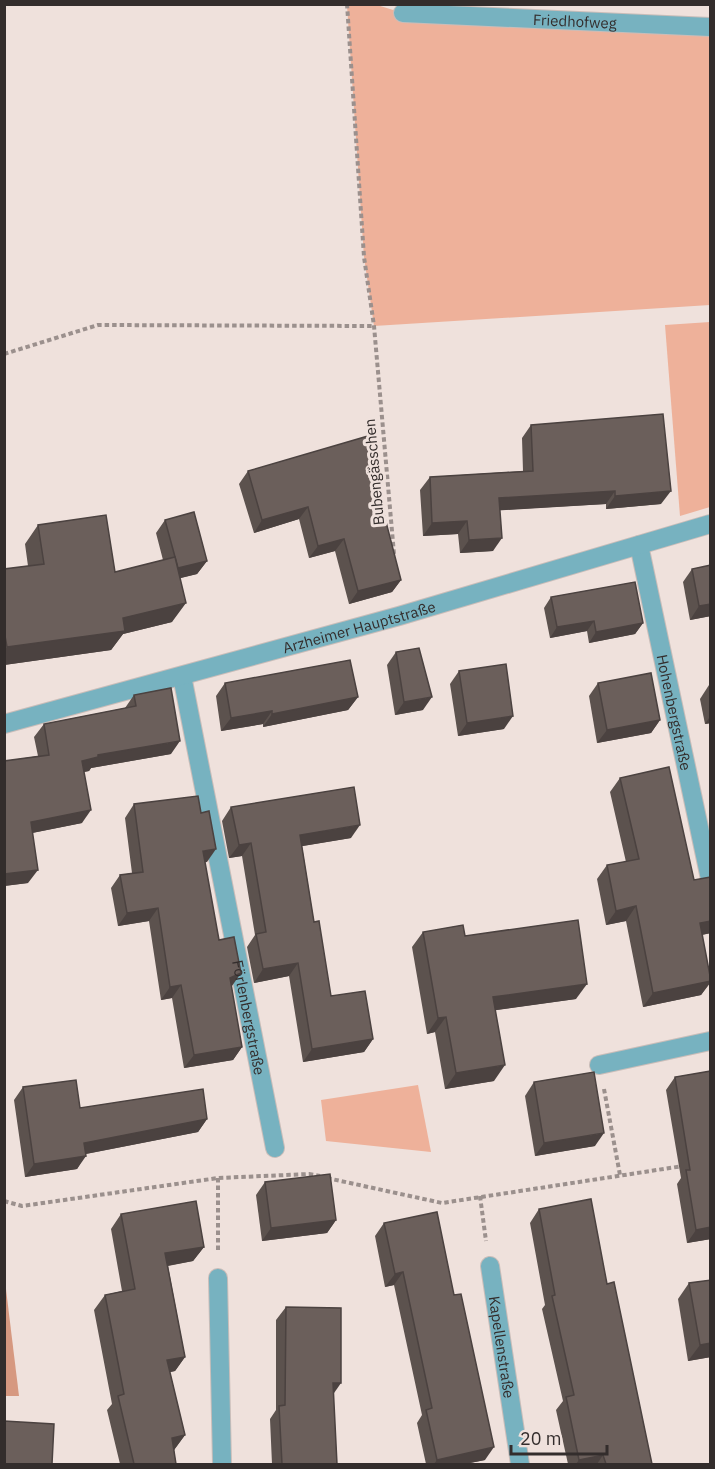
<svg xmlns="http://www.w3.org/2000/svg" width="715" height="1469" viewBox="0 0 715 1469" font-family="'IBM Plex Sans',sans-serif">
	<rect width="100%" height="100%" fill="#efe1dc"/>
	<g fill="#eeb19a">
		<path d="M 347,5 L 377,5 L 403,13 L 710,27 L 710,305 L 374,326 L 364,257 Z"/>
		<path d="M 710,322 L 710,507 L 680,516 L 665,325 Z"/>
		<path d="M 418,1085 L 431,1152 L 326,1141 L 321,1100 Z"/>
	</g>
	<path fill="#d69880" d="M 5,1281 L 19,1396 L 5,1396 Z"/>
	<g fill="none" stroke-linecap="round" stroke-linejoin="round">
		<g stroke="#c9bdb9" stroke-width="20">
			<g id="minor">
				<path id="s1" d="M 403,13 L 710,27"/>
				<path id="s2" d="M 639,545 L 710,879"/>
				<path id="s3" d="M 182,676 L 275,1148"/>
				<path d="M 599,1065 L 710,1041"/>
				<path id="s4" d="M 490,1266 L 520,1464"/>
				<path d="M 218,1278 L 222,1464"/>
			</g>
		</g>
		<g stroke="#c9bdb9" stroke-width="20">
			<g id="tertiary">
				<path id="s5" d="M 4,724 L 399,616 L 710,524"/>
			</g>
		</g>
		<g stroke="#9b908d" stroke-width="4" stroke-dasharray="4.5 3" stroke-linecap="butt">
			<path d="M 347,4 L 364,257 L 374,326 L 394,554"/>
			<path d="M 4,354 L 98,325 L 374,326"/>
			<path d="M 604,1089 L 620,1175"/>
			<path d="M 218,1178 L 218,1253"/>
			<path d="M 327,1178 L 442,1203 L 683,1166"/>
			<path d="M 480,1196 L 486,1241"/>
			<path d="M 4,1201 L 22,1206 L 218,1178 L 309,1174 L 320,1176"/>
		</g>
		<use href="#minor" stroke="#77b2c0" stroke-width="18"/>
		<use href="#tertiary" stroke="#77b2c0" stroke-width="18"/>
	</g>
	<g fill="#5c524e">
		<path d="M 531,425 L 661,504 L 606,509 L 606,504 L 500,510 L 493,551 L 460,553 L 458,534 L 423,536 L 420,490 L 430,477 L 523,471 L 522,438 Z"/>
		<path d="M 248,471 L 382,485 L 378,491 L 401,580 L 392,592 L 349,604 L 335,551 L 309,558 L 299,519 L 254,533 L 239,484 Z"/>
		<path d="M 165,520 L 207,561 L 197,574 L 180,578 L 172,622 L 123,634 L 111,650 L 4,665 L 4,569 L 28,566 L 25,544 L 38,525 L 115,572 L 163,560 L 156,533 Z"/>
		<path d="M 692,569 L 711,616 L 690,620 L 683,582 Z"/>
		<path d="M 551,597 L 643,623 L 635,634 L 589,643 L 587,631 L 550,638 L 544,608 Z"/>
		<path d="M 396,652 L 423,710 L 395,715 L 387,665 Z"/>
		<path d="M 459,671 L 504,729 L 458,736 L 450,684 Z"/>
		<path d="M 225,683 L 358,697 L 348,710 L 263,727 L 263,724 L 221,731 L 216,696 Z"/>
		<path d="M 598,683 L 660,720 L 651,733 L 597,743 L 589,696 Z"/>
		<path d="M 709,685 L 711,685 L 711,723 L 705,724 L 700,699 Z"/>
		<path d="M 134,695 L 171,754 L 91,768 L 89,771 L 84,772 L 82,823 L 32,833 L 28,883 L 4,886 L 4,761 L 38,756 L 34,737 L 44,724 L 125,708 Z"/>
		<path d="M 620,778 L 694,880 L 711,877 L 711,933 L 702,935 L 711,982 L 701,995 L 643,1007 L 626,921 L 606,925 L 597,879 L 607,865 L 626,862 L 610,792 Z"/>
		<path d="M 134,804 L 207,862 L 205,862 L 219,940 L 231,987 L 242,1047 L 233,1060 L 184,1068 L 172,998 L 161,1000 L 149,921 L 118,926 L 111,888 L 120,875 L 132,873 L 125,818 Z"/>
		<path d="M 231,807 L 351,838 L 302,846 L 314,922 L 331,996 L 373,1039 L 364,1052 L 303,1062 L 289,976 L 254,983 L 247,947 L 255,935 L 242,856 L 229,858 L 222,821 Z"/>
		<path d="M 423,932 L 465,936 L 576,999 L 496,1010 L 494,1081 L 445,1089 L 435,1032 L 427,1034 L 412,947 Z"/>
		<path d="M 711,1071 L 711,1239 L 687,1243 L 677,1184 L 681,1178 L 666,1090 L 675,1077 Z"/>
		<path d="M 534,1082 L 595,1146 L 535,1156 L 525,1096 Z"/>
		<path d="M 23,1087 L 80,1108 L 207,1119 L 198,1132 L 86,1154 L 77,1169 L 25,1177 L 14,1100 Z"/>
		<path d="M 265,1182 L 336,1220 L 327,1233 L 262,1241 L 256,1195 Z"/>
		<path d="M 539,1209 L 607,1284 L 652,1464 L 568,1464 L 556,1410 L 563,1401 L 542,1309 L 545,1305 L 530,1223 Z"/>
		<path d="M 121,1214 L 204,1247 L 193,1261 L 168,1266 L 185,1357 L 175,1371 L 170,1372 L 185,1435 L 174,1450 L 176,1464 L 120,1464 L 107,1410 L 112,1404 L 94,1310 L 105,1295 L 122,1291 L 111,1229 Z"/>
		<path d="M 384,1223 L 485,1460 L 465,1464 L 426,1464 L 417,1423 L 422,1415 L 394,1285 L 385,1287 L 375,1236 Z"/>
		<path d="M 711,1280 L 711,1357 L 688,1361 L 678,1299 L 689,1283 Z"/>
		<path d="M 286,1307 L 333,1393 L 337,1464 L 272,1464 L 270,1419 L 276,1410 L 276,1320 Z"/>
	</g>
	<g fill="#4b4240">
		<path d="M 615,491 L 606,504 L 490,511 L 499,498 Z"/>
		<path d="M 671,491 L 661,504 L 606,509 L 615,496 Z"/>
		<path d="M 308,507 L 299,519 L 254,533 L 262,520 Z"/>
		<path d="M 467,521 L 458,534 L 423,536 L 432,523 Z"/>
		<path d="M 502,538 L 493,551 L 460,553 L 469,540 Z"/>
		<path d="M 344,539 L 335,551 L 309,558 L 318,546 Z"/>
		<path d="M 207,561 L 197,574 L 169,581 L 178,568 Z"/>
		<path d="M 401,580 L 392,592 L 349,604 L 358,591 Z"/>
		<path d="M 186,603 L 172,622 L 123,634 L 111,650 L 4,665 L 4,651 L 7,647 L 123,618 Z"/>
		<path d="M 711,604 L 711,616 L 690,620 L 699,606 Z"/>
		<path d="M 594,621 L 587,631 L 550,638 L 557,627 Z"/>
		<path d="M 643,623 L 635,634 L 589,643 L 596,632 Z"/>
		<path d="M 358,697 L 348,710 L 263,727 L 272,714 Z"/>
		<path d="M 432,697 L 423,710 L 395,715 L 404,702 Z"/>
		<path d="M 272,711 L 263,724 L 221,731 L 231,718 Z"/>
		<path d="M 711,715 L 711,723 L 705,724 Z"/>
		<path d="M 513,716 L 504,729 L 458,736 L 467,723 Z"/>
		<path d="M 660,720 L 651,733 L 597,743 L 607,730 Z"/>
		<path d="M 180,741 L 171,754 L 91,768 L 89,771 L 72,774 L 82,761 L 98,755 Z"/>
		<path d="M 91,810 L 82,823 L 22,835 L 31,822 Z"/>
		<path d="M 360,825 L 351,838 L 291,848 L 300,835 Z"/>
		<path d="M 251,843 L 242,856 L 229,858 L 239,845 Z"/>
		<path d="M 216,849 L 207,862 L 194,864 L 203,851 Z"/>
		<path d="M 38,870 L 28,883 L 4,886 L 4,874 Z"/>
		<path d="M 636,906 L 626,921 L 606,925 L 616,911 Z"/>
		<path d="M 158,908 L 149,921 L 118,926 L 127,913 Z"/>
		<path d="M 711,921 L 711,933 L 690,937 L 700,923 Z"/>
		<path d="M 298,963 L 289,976 L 254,983 L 263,969 Z"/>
		<path d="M 241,973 L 232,986 L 220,991 L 230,978 Z"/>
		<path d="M 711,981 L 701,995 L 643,1007 L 653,993 Z"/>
		<path d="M 587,984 L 576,999 L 482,1012 L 493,997 Z"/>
		<path d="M 181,985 L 172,998 L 161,1000 L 170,987 Z"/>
		<path d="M 446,1017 L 435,1032 L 427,1034 L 438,1018 Z"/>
		<path d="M 373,1039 L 364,1052 L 303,1062 L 312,1049 Z"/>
		<path d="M 242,1047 L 233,1060 L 184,1068 L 194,1055 Z"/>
		<path d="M 505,1065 L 494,1081 L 445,1089 L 456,1073 Z"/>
		<path d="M 207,1119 L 198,1132 L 75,1156 L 84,1143 Z"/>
		<path d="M 604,1133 L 595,1146 L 535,1156 L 544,1143 Z"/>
		<path d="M 86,1156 L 77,1169 L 25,1177 L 34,1164 Z"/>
		<path d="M 336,1220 L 327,1233 L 262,1241 L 271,1228 Z"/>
		<path d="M 711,1227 L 711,1239 L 687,1243 L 696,1230 Z"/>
		<path d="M 204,1247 L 193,1261 L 155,1268 L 165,1253 Z"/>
		<path d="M 403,1272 L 394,1285 L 385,1287 L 395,1274 Z"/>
		<path d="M 711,1343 L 711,1357 L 688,1361 L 700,1345 Z"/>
		<path d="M 185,1357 L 175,1371 L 156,1375 L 167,1360 Z"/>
		<path d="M 333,1383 L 341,1383 L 332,1396 Z"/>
		<path d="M 185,1435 L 174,1450 L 161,1453 L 172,1438 Z"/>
		<path d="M 494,1447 L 485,1460 L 465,1464 L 434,1464 L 437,1460 Z"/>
		<path d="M 603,1455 L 597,1464 L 576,1464 L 579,1460 Z"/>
	</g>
	<g fill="#6b5f5b" stroke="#4b4240" stroke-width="1.5">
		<path d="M 663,414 L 671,491 L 615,496 L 615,491 L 499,498 L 502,538 L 469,540 L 467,521 L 432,523 L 430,477 L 533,471 L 531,425 Z"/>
		<path d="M 368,436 L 382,485 L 377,487 L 401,580 L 358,591 L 344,539 L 318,546 L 308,507 L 262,520 L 248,471 Z"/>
		<path d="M 194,512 L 207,561 L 178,568 L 165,520 Z"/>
		<path d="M 106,515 L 115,572 L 175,557 L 186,603 L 123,618 L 125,631 L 7,647 L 5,636 L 4,636 L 4,569 L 44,564 L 38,525 Z"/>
		<path d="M 711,565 L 711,604 L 699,606 L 692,569 Z"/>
		<path d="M 635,582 L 643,623 L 596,632 L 594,621 L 557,627 L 551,597 Z"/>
		<path d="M 419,648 L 432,697 L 404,702 L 396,652 Z"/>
		<path d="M 350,660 L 358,697 L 272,714 L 272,711 L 231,718 L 225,683 Z"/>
		<path d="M 506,664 L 513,716 L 467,723 L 459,671 Z"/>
		<path d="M 651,673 L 660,720 L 607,730 L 598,683 Z"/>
		<path d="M 171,688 L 180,741 L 98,755 L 98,757 L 82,761 L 91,810 L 31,822 L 38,870 L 4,874 L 4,761 L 49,755 L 44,724 L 136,706 L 134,695 Z"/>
		<path d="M 669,767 L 694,880 L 711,877 L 711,921 L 700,923 L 711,981 L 653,993 L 636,906 L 616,911 L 607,865 L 639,859 L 620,778 Z"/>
		<path d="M 354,787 L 360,825 L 300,835 L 314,922 L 319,921 L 331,996 L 365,991 L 373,1039 L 312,1049 L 298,963 L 263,969 L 256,934 L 266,932 L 251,843 L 239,845 L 231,807 Z"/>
		<path d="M 198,796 L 201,813 L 209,811 L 216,849 L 203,851 L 219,940 L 234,937 L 241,973 L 230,978 L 242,1047 L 194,1055 L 181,985 L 170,987 L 158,908 L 127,913 L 120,875 L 143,872 L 134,804 Z"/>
		<path d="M 578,920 L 587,984 L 493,997 L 505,1065 L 456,1073 L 446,1017 L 438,1018 L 423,932 L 463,925 L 465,936 Z"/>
		<path d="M 711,1071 L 711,1227 L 696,1230 L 686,1170 L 690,1170 L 675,1077 Z"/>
		<path d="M 594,1072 L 604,1133 L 544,1143 L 534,1082 Z"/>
		<path d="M 76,1080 L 80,1108 L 203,1089 L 207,1119 L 84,1143 L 86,1156 L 34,1164 L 23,1087 Z"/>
		<path d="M 330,1174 L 336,1220 L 271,1228 L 265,1182 Z"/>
		<path d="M 591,1199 L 607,1284 L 614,1282 L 652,1464 L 606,1464 L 603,1455 L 579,1460 L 566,1397 L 574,1395 L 552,1296 L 555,1295 L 539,1209 Z"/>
		<path d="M 196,1201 L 204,1247 L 165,1253 L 185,1357 L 167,1360 L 185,1435 L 172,1438 L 176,1464 L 134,1464 L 118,1396 L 124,1394 L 105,1295 L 135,1289 L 121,1214 Z"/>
		<path d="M 437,1212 L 454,1295 L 461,1294 L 494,1447 L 437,1460 L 426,1410 L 432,1408 L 403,1272 L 395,1274 L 384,1223 Z"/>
		<path d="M 711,1280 L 711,1343 L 700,1345 L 689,1283 Z"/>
		<path d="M 286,1307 L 341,1308 L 341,1383 L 333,1383 L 337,1464 L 282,1464 L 279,1406 L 285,1405 Z"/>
		<path d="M 4,1421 L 54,1424 L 52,1464 L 4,1464 Z"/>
	</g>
	<g text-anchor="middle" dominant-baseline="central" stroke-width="6" stroke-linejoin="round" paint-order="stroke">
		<g font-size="15" fill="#332d2c" stroke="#efe1dc">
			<text stroke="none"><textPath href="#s1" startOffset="172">Friedhofweg</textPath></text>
			<text transform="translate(374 472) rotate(-95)">Bubengässchen</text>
			<text stroke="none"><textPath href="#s5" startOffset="368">Arzheimer Hauptstraße</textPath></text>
			<text stroke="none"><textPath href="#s2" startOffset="171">Hohenbergstraße</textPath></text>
			<text stroke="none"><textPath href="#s3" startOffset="348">Förlenbergstraße</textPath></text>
			<text stroke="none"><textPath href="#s4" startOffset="82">Kapellenstraße</textPath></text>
		</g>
	</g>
	<rect width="715" height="1469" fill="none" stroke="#332d2c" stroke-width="12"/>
	<path d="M511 1445v9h96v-9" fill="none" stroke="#332d2c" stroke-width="3"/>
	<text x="520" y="1445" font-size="18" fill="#332d2c" stroke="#efe1dc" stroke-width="4.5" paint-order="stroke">20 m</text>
</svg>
